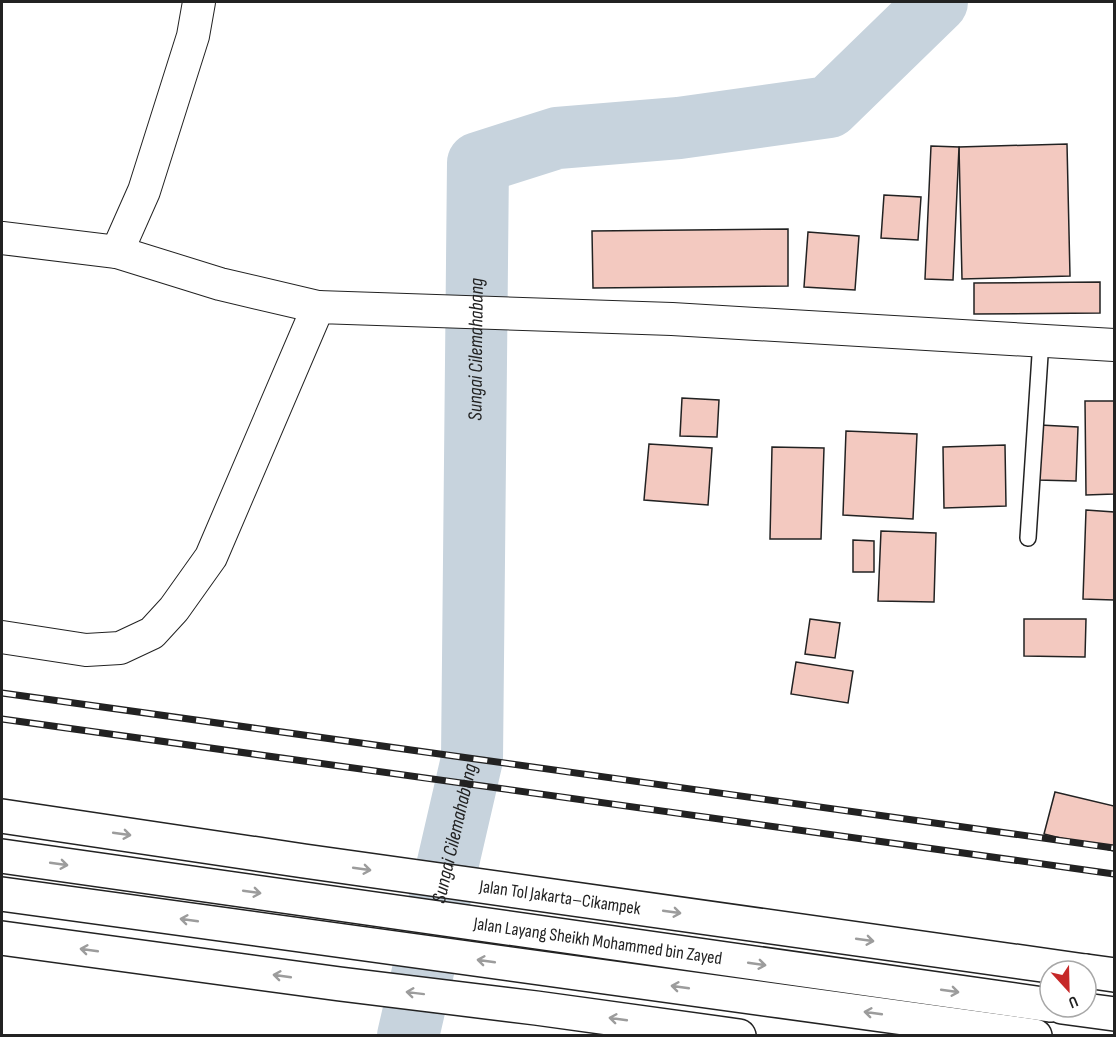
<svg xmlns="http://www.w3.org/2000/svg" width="1116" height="1037" viewBox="0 0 1116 1037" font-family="'Sofia Sans Condensed',sans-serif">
	<rect width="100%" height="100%" fill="#fff"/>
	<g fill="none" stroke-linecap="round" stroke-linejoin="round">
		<path stroke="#c7d3dd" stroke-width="62" id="s1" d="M 408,1036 L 472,759 L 478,163 L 557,138 L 679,128 L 829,107 L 937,2"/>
	</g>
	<g fill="#f3c9c0" stroke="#222" stroke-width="1.5">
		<path d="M 1067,144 L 1070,276 L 962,279 L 959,147 Z"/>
		<path d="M 931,146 L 959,147 L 953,280 L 925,279 Z"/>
		<path d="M 884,195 L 921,197 L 918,240 L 881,238 Z"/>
		<path d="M 788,229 L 788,286 L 593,288 L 592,231 Z"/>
		<path d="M 808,232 L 859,236 L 855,290 L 804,287 Z"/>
		<path d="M 1100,282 L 1100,313 L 974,314 L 974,283 Z"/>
		<path d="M 682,398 L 719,400 L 717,437 L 680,436 Z"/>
		<path d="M 1085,401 L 1114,401 L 1114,494 L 1086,495 Z"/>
		<path d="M 1040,425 L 1078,427 L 1076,481 L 1037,480 Z"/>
		<path d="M 846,431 L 917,434 L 913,519 L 843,515 Z"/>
		<path d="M 649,444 L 712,448 L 708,505 L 644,500 Z"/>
		<path d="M 1005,445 L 1006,506 L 944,508 L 943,447 Z"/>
		<path d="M 772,447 L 824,448 L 821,539 L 770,539 Z"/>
		<path d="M 1086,510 L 1114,512 L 1114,600 L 1083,599 Z"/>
		<path d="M 881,531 L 936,533 L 934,602 L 878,601 Z"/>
		<path d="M 853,540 L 874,541 L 874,572 L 853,572 Z"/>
		<path d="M 810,619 L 840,623 L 835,658 L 805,654 Z"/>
		<path d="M 1024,619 L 1086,619 L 1085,657 L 1024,656 Z"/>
		<path d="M 796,662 L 853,671 L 848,703 L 791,694 Z"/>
		<path d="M 1055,792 L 1114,806 L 1114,851 L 1044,834 Z"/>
	</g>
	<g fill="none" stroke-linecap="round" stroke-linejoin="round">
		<g stroke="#222" stroke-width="18">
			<path id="service" d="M 1028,538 L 1041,340"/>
		</g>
		<g stroke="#222" stroke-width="34">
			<g id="minor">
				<path d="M 2,238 L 117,252 L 220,284 L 318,307"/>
				<path d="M 117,252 L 144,191 L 193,36 L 199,2"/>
				<path d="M 2,637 L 86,650 L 120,648 L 152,633 L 174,609 L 211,557 L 318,307 L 672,319 L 1114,345"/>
			</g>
		</g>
		<g stroke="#222" stroke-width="36">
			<g id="motorway">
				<path id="s2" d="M 2,816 L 304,861 L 1085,971"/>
				<path id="s3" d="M 2,856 L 1050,1005"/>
				<path d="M 2,894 L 1035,1036"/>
				<path d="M 2,938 L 340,984 L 536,1008 L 739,1036"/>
				<path d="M 1086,971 L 1114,975"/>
				<path d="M 1062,1007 L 1114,1014"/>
			</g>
		</g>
		<use href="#service" stroke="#fff" stroke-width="15"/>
		<use href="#minor" stroke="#fff" stroke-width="32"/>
		<use href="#motorway" stroke="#fff" stroke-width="33"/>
		<g stroke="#222" stroke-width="7">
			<g id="rail">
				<path d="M 2,693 L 1114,848"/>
				<path d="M 2,719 L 1114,874"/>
			</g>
		</g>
		<use href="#rail" stroke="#fff" stroke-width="4.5" stroke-dasharray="14" stroke-linecap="butt"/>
	</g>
	<defs><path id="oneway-shaft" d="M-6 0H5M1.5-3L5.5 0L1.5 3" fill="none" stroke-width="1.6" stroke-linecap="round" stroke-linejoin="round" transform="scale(1.5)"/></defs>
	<g stroke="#9c9c9c">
		<use href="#oneway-shaft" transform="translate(122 834) rotate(8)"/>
		<use href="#oneway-shaft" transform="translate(59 864) rotate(8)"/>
		<use href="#oneway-shaft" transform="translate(362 869) rotate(8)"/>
		<use href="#oneway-shaft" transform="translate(252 892) rotate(8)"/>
		<use href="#oneway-shaft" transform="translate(672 912) rotate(8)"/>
		<use href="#oneway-shaft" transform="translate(189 920) rotate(-172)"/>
		<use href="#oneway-shaft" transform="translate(865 940) rotate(8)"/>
		<use href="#oneway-shaft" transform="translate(89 950) rotate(-172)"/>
		<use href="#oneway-shaft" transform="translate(486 961) rotate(-172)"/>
		<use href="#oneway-shaft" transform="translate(757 964) rotate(8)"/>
		<use href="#oneway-shaft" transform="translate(282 976) rotate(-172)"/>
		<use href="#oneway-shaft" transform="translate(680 987) rotate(-172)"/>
		<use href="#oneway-shaft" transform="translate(950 991) rotate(8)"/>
		<use href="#oneway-shaft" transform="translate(415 993) rotate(-173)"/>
		<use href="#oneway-shaft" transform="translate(873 1013) rotate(-172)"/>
		<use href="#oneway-shaft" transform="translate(618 1019) rotate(-172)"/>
	</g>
	<g text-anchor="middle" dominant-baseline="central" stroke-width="4.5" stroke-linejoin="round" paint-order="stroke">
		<g font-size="18" fill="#222" stroke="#fff">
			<text stroke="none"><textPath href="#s2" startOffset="564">Jalan Tol Jakarta–Cikampek</textPath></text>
			<text stroke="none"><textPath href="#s3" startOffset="602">Jalan Layang Sheikh Mohammed bin Zayed</textPath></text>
		</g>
		<g font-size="20" font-style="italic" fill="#222" stroke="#fff">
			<text stroke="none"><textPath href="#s1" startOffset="694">Sungai Cilemahabang</textPath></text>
			<text stroke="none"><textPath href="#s1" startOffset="208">Sungai Cilemahabang</textPath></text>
		</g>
	</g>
	<rect width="1116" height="1037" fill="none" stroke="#222222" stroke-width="6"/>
	<g transform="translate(1068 989) rotate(158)"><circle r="28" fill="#ffffff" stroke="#a7a7a7" stroke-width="1.5"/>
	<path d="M0-4.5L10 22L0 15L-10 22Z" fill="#c62828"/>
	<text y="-9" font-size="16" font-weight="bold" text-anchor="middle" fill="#222222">U</text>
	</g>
</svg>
